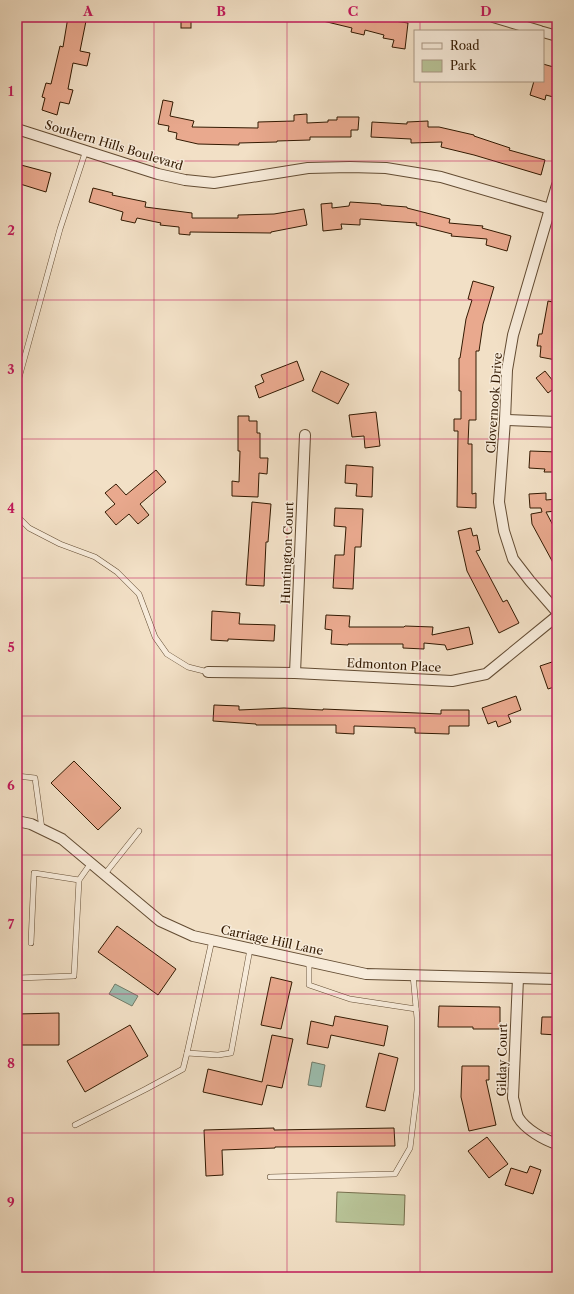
<svg xmlns="http://www.w3.org/2000/svg" width="574" height="1294" viewBox="0 0 574 1294" font-family="'Libre Caslon Text',serif">
	<rect width="100%" height="100%" fill="#f2e0c6"/>
	<filter id="stains"><feTurbulence type="fractalNoise" baseFrequency=".005" numOctaves="4"/><feColorMatrix values="0 0 0 0 .2 0 0 0 0 .09 0 0 0 0 .02 0 0 0 .5 -.17"/></filter>
	<radialGradient id="worn" r=".72"><stop offset=".6" stop-color="#630" stop-opacity="0"/><stop offset="1" stop-color="#630" stop-opacity=".3"/></radialGradient>
	<path fill="#b8c397" stroke="#766e4c" d="M 337,1192 L 405,1195 L 404,1225 L 336,1222 Z"/>
	<g fill="#9cbeaf" stroke="#727c6a">
		<path d="M 115,984 L 138,996 L 132,1006 L 109,994 Z"/>
		<path d="M 312,1062 L 325,1065 L 321,1087 L 308,1085 Z"/>
	</g>
	<g fill="#e9a98e" stroke="#331a02">
		<path d="M 68,17 L 86,21 L 80,51 L 90,53 L 87,66 L 73,63 L 68,89 L 73,90 L 69,104 L 60,102 L 57,115 L 42,110 L 45,98 L 42,97 L 46,83 L 51,84 L 60,46 L 63,47 Z"/>
		<rect x="181" y="17" width="10" height="11"/>
		<path d="M 324,17 L 374,17 L 388,20 L 408,23 L 405,49 L 392,47 L 394,40 L 383,38 L 384,35 L 365,30 L 364,35 L 351,32 L 352,28 L 323,21 Z"/>
		<path d="M 543,64 L 557,68 L 557,98 L 546,95 L 545,100 L 530,95 L 534,81 L 543,81 Z"/>
		<path d="M 163,100 L 173,102 L 170,116 L 194,121 L 192,127 L 258,128 L 258,122 L 294,121 L 294,115 L 307,114 L 307,123 L 328,122 L 328,120 L 337,120 L 337,117 L 359,117 L 358,130 L 351,130 L 351,137 L 310,137 L 310,140 L 277,141 L 277,142 L 239,143 L 239,145 L 198,144 L 176,139 L 177,133 L 168,131 L 169,126 L 158,124 Z"/>
		<path d="M 428,121 L 428,127 L 439,127 L 474,135 L 474,136 L 510,148 L 509,150 L 545,160 L 541,175 L 474,155 L 441,147 L 442,142 L 411,143 L 411,139 L 371,137 L 372,122 L 407,124 L 407,122 Z"/>
		<path d="M 21,165 L 51,173 L 46,192 L 17,183 Z"/>
		<path d="M 93,188 L 113,193 L 112,195 L 146,202 L 145,207 L 192,213 L 192,218 L 238,218 L 238,215 L 274,214 L 304,209 L 307,225 L 271,232 L 271,233 L 190,232 L 190,235 L 179,234 L 179,227 L 160,225 L 161,223 L 137,218 L 135,223 L 121,220 L 123,212 L 89,202 Z"/>
		<path d="M 350,202 L 381,204 L 381,205 L 407,207 L 407,208 L 450,219 L 449,223 L 483,226 L 482,228 L 511,236 L 507,251 L 486,245 L 487,239 L 451,236 L 452,234 L 416,225 L 417,223 L 360,219 L 360,225 L 341,224 L 342,229 L 323,231 L 321,204 L 332,203 L 332,208 L 349,206 Z"/>
		<path d="M 473,281 L 494,287 L 483,324 L 479,351 L 476,351 L 476,420 L 469,420 L 468,444 L 472,444 L 472,494 L 476,493 L 476,508 L 457,507 L 458,431 L 454,431 L 454,419 L 461,419 L 461,391 L 459,391 L 459,358 L 460,358 L 466,319 L 472,300 L 468,299 Z"/>
		<path d="M 548,301 L 557,303 L 557,351 L 556,360 L 540,357 L 541,346 L 537,346 L 539,334 L 542,334 Z"/>
		<path d="M 297,361 L 304,380 L 259,398 L 255,386 L 264,382 L 261,375 Z"/>
		<path d="M 321,371 L 349,384 L 338,404 L 312,391 Z"/>
		<path d="M 545,371 L 557,386 L 548,393 L 536,378 Z"/>
		<path d="M 376,412 L 380,446 L 365,448 L 364,436 L 352,437 L 349,415 Z"/>
		<path d="M 238,416 L 249,416 L 249,421 L 257,421 L 257,433 L 260,433 L 260,458 L 268,458 L 267,474 L 259,473 L 258,497 L 232,496 L 232,481 L 239,482 L 240,451 L 238,451 Z"/>
		<path d="M 530,451 L 557,452 L 557,472 L 544,472 L 545,469 L 529,468 Z"/>
		<path d="M 346,465 L 373,467 L 372,497 L 356,496 L 357,484 L 345,483 Z"/>
		<path d="M 156,470 L 166,482 L 140,504 L 149,515 L 138,524 L 129,514 L 116,525 L 105,512 L 115,504 L 105,493 L 116,484 L 126,495 Z"/>
		<path d="M 546,493 L 546,500 L 557,499 L 557,511 L 546,512 L 557,533 L 557,570 L 532,524 L 531,514 L 542,512 L 541,508 L 530,508 L 529,494 Z"/>
		<path d="M 252,502 L 271,504 L 268,542 L 266,542 L 264,586 L 246,585 Z"/>
		<path d="M 335,508 L 363,509 L 361,547 L 355,547 L 353,589 L 333,588 L 335,555 L 344,555 L 346,527 L 334,526 Z"/>
		<path d="M 471,528 L 473,536 L 477,535 L 480,550 L 476,551 L 503,602 L 507,600 L 519,623 L 499,633 L 467,571 L 458,531 Z"/>
		<path d="M 212,611 L 240,613 L 239,624 L 275,625 L 274,641 L 228,639 L 228,641 L 211,640 Z"/>
		<path d="M 326,615 L 350,616 L 349,627 L 404,627 L 405,626 L 433,627 L 432,635 L 469,627 L 473,644 L 447,650 L 445,645 L 424,643 L 424,649 L 403,648 L 403,644 L 348,644 L 348,645 L 331,644 L 332,630 L 325,629 Z"/>
		<path d="M 555,661 L 557,666 L 557,686 L 548,689 L 540,666 Z"/>
		<path d="M 516,696 L 521,710 L 508,715 L 511,722 L 498,727 L 496,721 L 488,724 L 482,708 Z"/>
		<path d="M 214,705 L 239,706 L 239,710 L 284,708 L 323,710 L 323,709 L 441,714 L 441,710 L 469,710 L 469,726 L 449,726 L 449,734 L 415,733 L 415,728 L 354,726 L 354,734 L 336,733 L 336,725 L 256,725 L 256,724 L 213,721 Z"/>
		<path d="M 74,761 L 121,808 L 98,830 L 51,783 Z"/>
		<path d="M 117,926 L 176,969 L 158,995 L 98,952 Z"/>
		<path d="M 271,977 L 292,982 L 281,1029 L 261,1025 Z"/>
		<path d="M 439,1006 L 500,1007 L 500,1029 L 473,1029 L 473,1027 L 438,1027 Z"/>
		<path d="M 59,1013 L 59,1045 L 17,1045 L 17,1014 Z"/>
		<path d="M 335,1016 L 388,1026 L 384,1046 L 331,1035 L 328,1048 L 307,1044 L 311,1021 L 333,1026 Z"/>
		<path d="M 542,1017 L 557,1017 L 557,1035 L 541,1034 Z"/>
		<path d="M 130,1025 L 148,1056 L 85,1092 L 67,1061 Z"/>
		<path d="M 272,1035 L 293,1039 L 282,1088 L 267,1085 L 262,1105 L 203,1092 L 208,1069 L 262,1082 Z"/>
		<path d="M 379,1053 L 398,1058 L 385,1111 L 366,1107 Z"/>
		<path d="M 462,1066 L 489,1066 L 489,1080 L 486,1080 L 496,1125 L 469,1131 L 461,1097 Z"/>
		<path d="M 274,1128 L 274,1130 L 394,1128 L 395,1146 L 275,1147 L 275,1148 L 222,1150 L 223,1175 L 206,1176 L 204,1130 Z"/>
		<path d="M 487,1137 L 508,1164 L 489,1178 L 468,1151 Z"/>
		<path d="M 530,1166 L 541,1170 L 533,1194 L 505,1185 L 511,1168 L 527,1173 Z"/>
	</g>
	<g fill="none" stroke-linecap="round" stroke-linejoin="round">
		<g stroke="#634c33" stroke-width="6">
			<g id="lane">
				<path d="M 17,385 L 60,229 L 86,150"/>
				<path d="M 17,516 L 29,528 L 60,544 L 95,557 L 117,572 L 139,594 L 155,637 L 167,654 L 188,667 L 208,672"/>
				<path d="M 17,776 L 35,778 L 42,829"/>
				<path d="M 104,875 L 139,831"/>
				<path d="M 212,940 L 187,1053 L 218,1055 L 231,1053 L 250,949"/>
				<path d="M 31,943 L 34,873 L 79,880"/>
				<path d="M 309,962 L 309,985 L 350,999 L 416,1009"/>
				<path d="M 17,978 L 74,976 L 79,880 L 91,863"/>
				<path d="M 75,1125 L 146,1089 L 183,1069 L 187,1053"/>
				<path d="M 270,1177 L 395,1174 L 410,1148 L 417,1090 L 417,1018 L 413,975"/>
			</g>
		</g>
		<g stroke="#634c33" stroke-width="12">
			<g id="street">
				<path d="M 493,17 L 540,31"/>
				<path d="M 543,32 L 557,36"/>
				<path d="M 17,129 L 158,174 L 185,180 L 214,183 L 308,168 L 350,167 L 386,168 L 441,177 L 557,211"/>
				<path d="M 557,185 L 513,335 L 507,370 L 505,420 L 499,502 L 504,531 L 513,559 L 530,581 L 557,612"/>
				<path d="M 505,420 L 557,422"/>
				<path d="M 208,672 L 295,673 L 452,681 L 486,674 L 557,616"/>
				<path d="M 295,673 L 305,435"/>
				<path d="M 17,821 L 31,824 L 62,839 L 160,921 L 193,936 L 366,974 L 557,979"/>
				<path d="M 518,978 L 513,1098 C 515,1104 516,1112 518,1117 C 525,1129 544,1140 557,1144"/>
			</g>
		</g>
		<use href="#lane" stroke="#f7ebda" stroke-width="5"/>
		<use href="#street" stroke="#f7ebda" stroke-width="10"/>
	</g>
	<path fill="none" stroke="#c2185b" stroke-width="1" stroke-opacity="0.55" d="M 154,17 L 154,1277M 287,17 L 287,1277M 420,17 L 420,31M 420,81 L 420,1277M 17,161 L 557,161M 17,300 L 557,300M 17,439 L 557,439M 17,578 L 557,578M 17,716 L 557,716M 17,855 L 557,855M 17,994 L 557,994M 17,1133 L 557,1133"/>
	<g text-anchor="middle" dominant-baseline="central" stroke-width="3" stroke-linejoin="round" paint-order="stroke">
		<g font-size="12" fill="#331a02" stroke="#f7ebda">
			<text transform="translate(114 145) rotate(17)">Southern Hills Boulevard</text>
			<text transform="translate(494 403) rotate(-86)">Clovernook Drive</text>
			<text transform="translate(287 553) rotate(-88)">Huntington Court</text>
			<text transform="translate(394 665) rotate(3)">Edmonton Place</text>
			<text transform="translate(272 940) rotate(12)">Carriage Hill Lane</text>
			<text transform="translate(502 1060) rotate(-89)">Gilday Court</text>
		</g>
	</g>
	<rect width="574" height="1294" fill="none" stroke="#f2e0c6" stroke-width="44"/>
	<rect x="414" y="30" width="130" height="52" fill="#f7ebda" stroke="#a99784"/>
	<rect x="422" y="43" width="20" height="6" fill="#f7ebda" stroke="#a99784"/>
	<text x="450" y="50" font-size="12" fill="#331a02">Road</text>
	<rect x="422" y="60" width="20" height="12" fill="#b8c397" stroke="#a99784"/>
	<text x="450" y="70" font-size="12" fill="#331a02">Park</text>
	<rect x="22" y="22" width="530" height="1250" fill="none" stroke="#c2185b" stroke-width="1.5"/>
	<g font-size="13" text-anchor="middle" font-weight="bold" fill="#c2185b">
		<text x="88" y="16">A</text>
		<text x="221" y="16">B</text>
		<text x="353" y="16">C</text>
		<text x="486" y="16">D</text>
		<text x="11" y="96">1</text>
		<text x="11" y="235">2</text>
		<text x="11" y="374">3</text>
		<text x="11" y="513">4</text>
		<text x="11" y="652">5</text>
		<text x="11" y="790">6</text>
		<text x="11" y="929">7</text>
		<text x="11" y="1068">8</text>
		<text x="11" y="1207">9</text>
	</g>
	<rect width="100%" height="100%" filter="url(#stains)"/>
	<rect width="100%" height="100%" fill="url(#worn)"/>
</svg>
